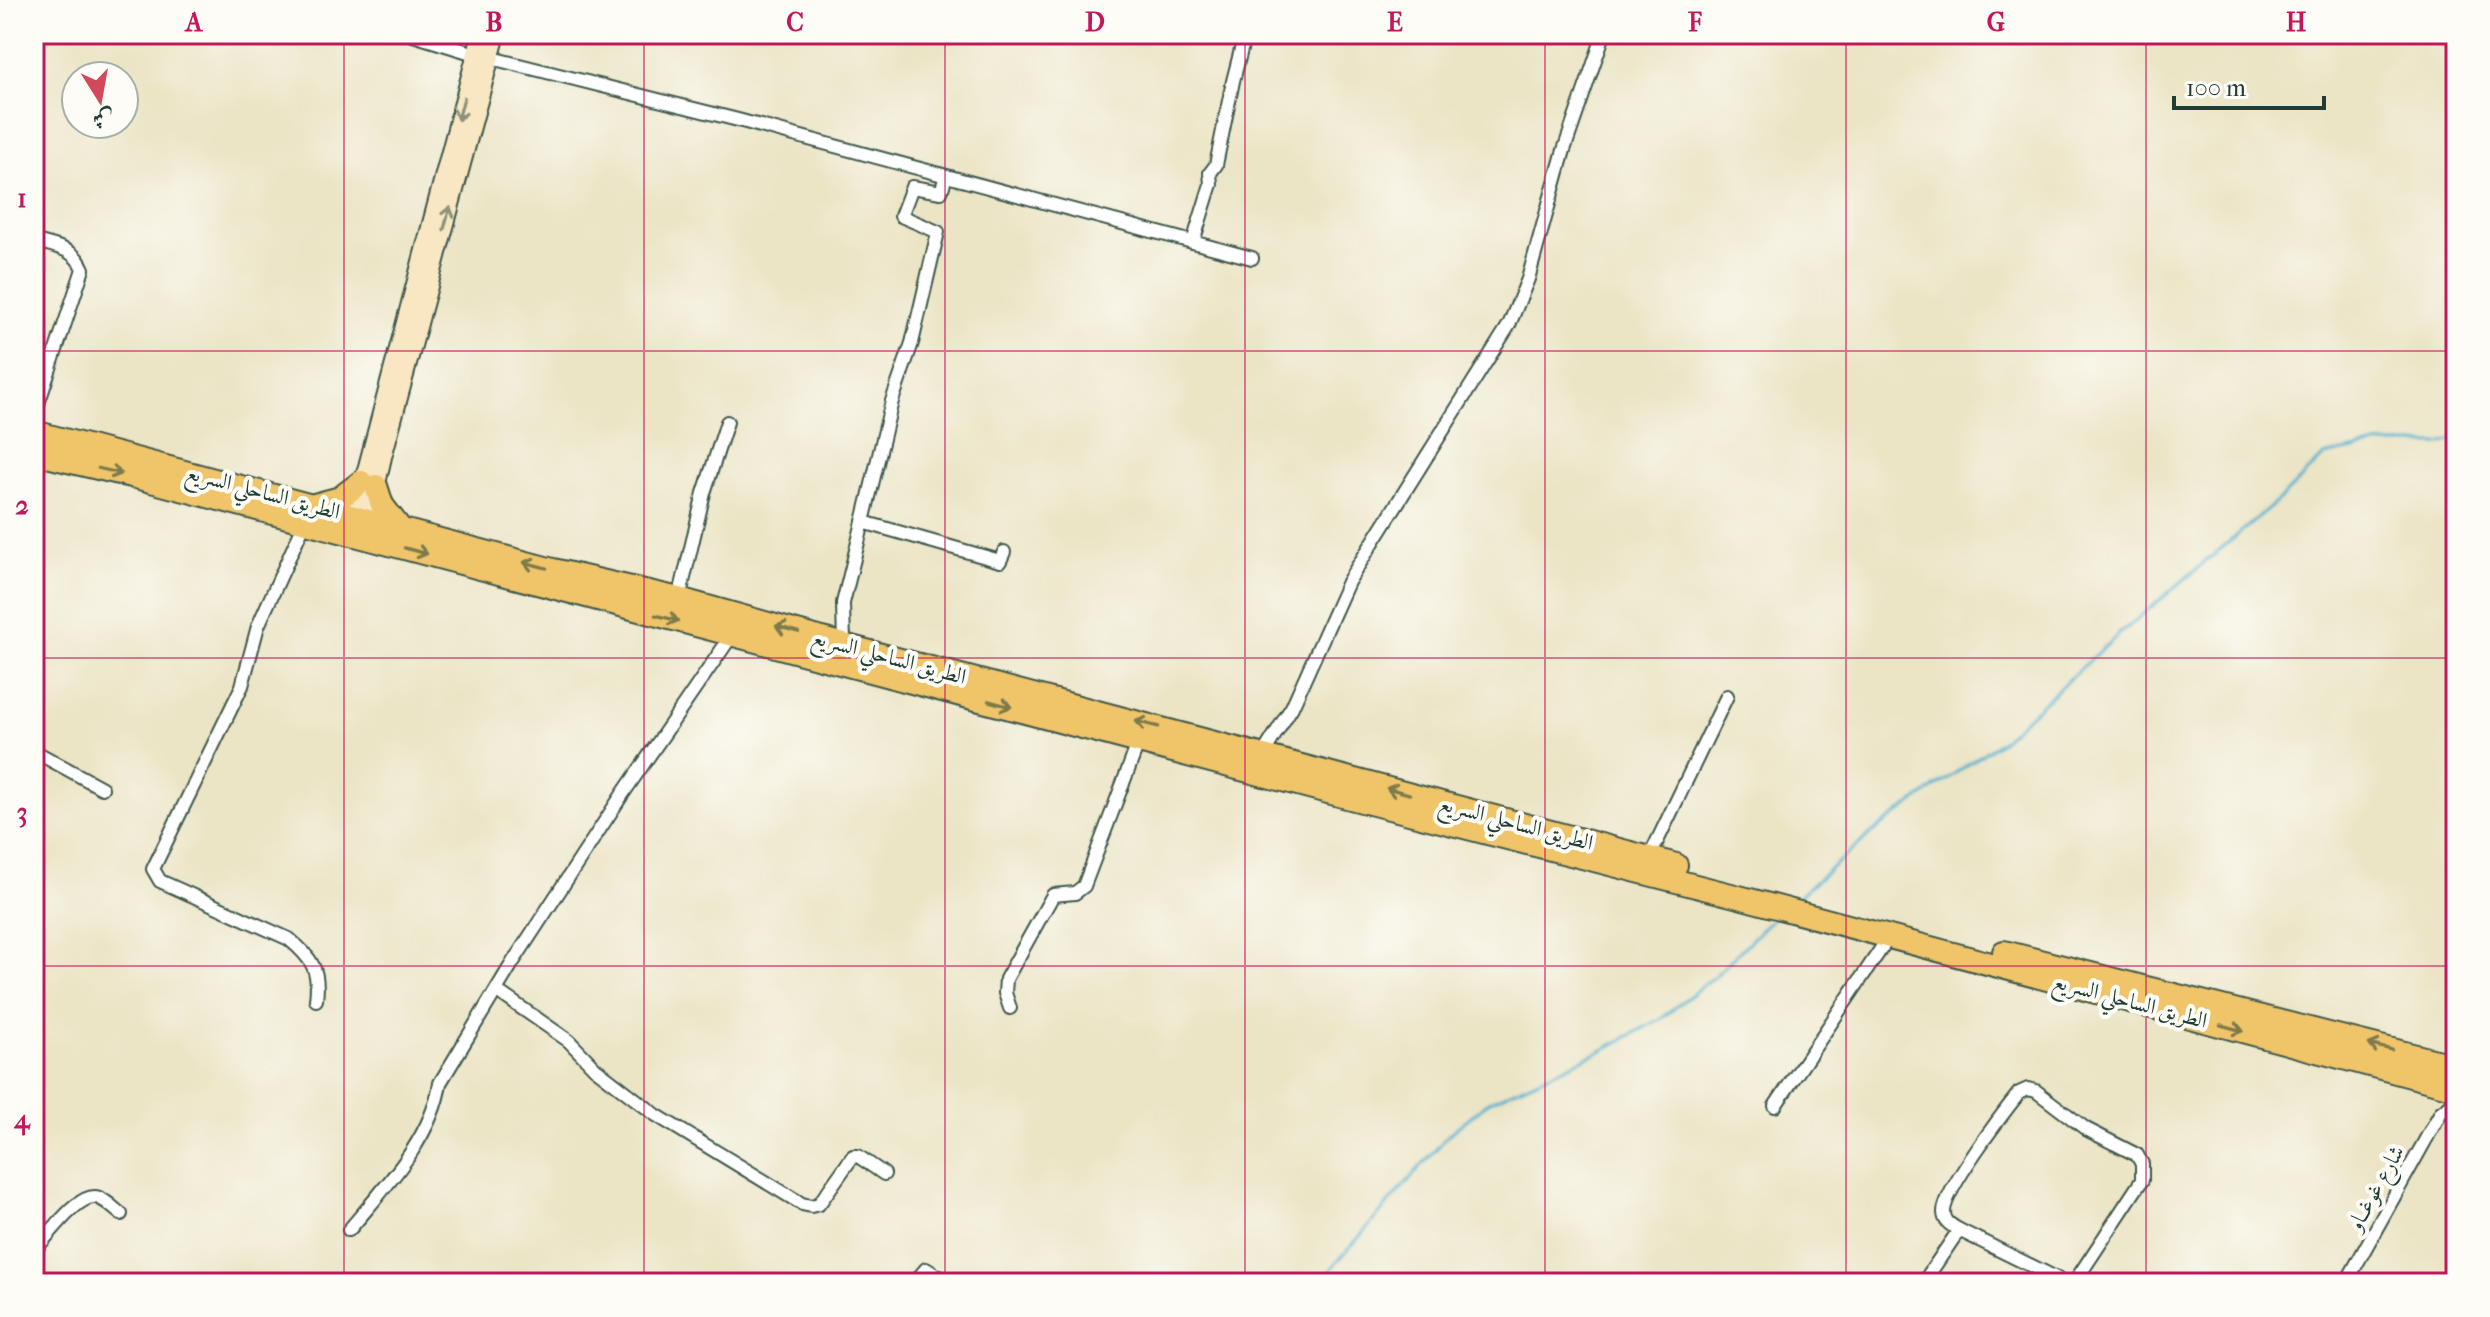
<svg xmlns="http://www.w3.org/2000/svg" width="2490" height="1317" viewBox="0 0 2490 1317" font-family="'IM FELL French Canon',Amiri,serif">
	<rect width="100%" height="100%" fill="#fdfcf7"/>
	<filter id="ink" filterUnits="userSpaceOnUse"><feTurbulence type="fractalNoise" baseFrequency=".0125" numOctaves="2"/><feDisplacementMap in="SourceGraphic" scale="16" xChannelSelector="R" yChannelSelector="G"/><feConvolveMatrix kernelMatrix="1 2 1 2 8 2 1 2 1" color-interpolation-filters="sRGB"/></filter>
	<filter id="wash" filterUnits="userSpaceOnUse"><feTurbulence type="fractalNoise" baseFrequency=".006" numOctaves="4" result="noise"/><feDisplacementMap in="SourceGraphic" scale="32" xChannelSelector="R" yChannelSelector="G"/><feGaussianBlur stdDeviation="1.8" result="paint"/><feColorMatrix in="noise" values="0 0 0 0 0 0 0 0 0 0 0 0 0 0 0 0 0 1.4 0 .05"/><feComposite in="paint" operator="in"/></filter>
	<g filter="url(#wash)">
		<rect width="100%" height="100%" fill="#ebe4c5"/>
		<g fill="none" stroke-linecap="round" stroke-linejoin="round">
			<g stroke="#4eaecd" stroke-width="3">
				<path d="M 1793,901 L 1879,827 L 2001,741 L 2118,635 L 2285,495 L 2324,456 L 2382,444 L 2441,444 L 2456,437"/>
				<path d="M 1319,1283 L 1450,1133 L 1490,1101 L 1601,1051 L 1662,1018 L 1717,974 L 1775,916"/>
			</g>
		</g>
	</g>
	<g filter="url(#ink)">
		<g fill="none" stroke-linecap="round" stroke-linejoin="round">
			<g stroke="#3e564a" stroke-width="16">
				<g id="street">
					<path d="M 410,34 L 475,54 L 738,120 L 1252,258"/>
					<path d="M 1193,242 L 1211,184 L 1210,173 L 1216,165 L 1233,81 L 1245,34"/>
					<path d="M 34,416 L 83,269 C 75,248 56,247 36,241"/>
					<path d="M 305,522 L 258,626 L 242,686 L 153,869 L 160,881 L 289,939 C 312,958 320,970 316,1000"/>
					<path d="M 863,522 L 892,401 L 912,343 L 938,232 L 901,216 L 912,187 L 941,192 L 946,176"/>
					<path d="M 679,599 L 704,493 L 727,422"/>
					<path d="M 844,645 L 843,603 L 863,522 L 1000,561 L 1004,552"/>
					<path d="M 34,751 L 102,788"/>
					<path d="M 1263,754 L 1292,707 L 1348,582 L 1509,325 L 1528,279 L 1564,150 L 1604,34"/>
					<path d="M 1649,858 L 1727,696"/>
					<path d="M 497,991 L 569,1041 L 595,1068 L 656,1115 L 802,1204 L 811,1206 L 819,1204 L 853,1156 L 858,1156 L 884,1174"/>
					<path d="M 1010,1008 L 1005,993 L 1006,979 L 1053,895 L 1075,893 L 1084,886 L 1139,741"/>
					<path d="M 1775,1106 L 1889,937"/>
					<path d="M 349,1230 C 384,1188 432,1139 440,1083 L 513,962 L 622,795 L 732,635"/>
					<path d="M 34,1250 C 48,1238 79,1190 99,1198 C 107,1201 114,1209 121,1214"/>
					<path d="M 914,1283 L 926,1269 L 949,1283"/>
					<path d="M 1923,1283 L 1959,1230"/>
					<path d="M 2066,1283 L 1959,1230 C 1951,1225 1944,1222 1944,1212 C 1944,1191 2003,1113 2019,1093 L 2028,1089 L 2036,1091 L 2086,1129 L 2137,1155 L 2142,1164 L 2142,1180 L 2074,1283"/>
					<path d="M 2346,1283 L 2441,1112 L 2456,1101"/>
				</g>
			</g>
			<g stroke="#3e564a" stroke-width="20">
				<g id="secondary">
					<path d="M 351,527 L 481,34"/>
					<path d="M 366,532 L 383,457 L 497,34"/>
				</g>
			</g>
			<g stroke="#3e564a" stroke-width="26">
				<g id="highway">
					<path d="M 34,432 L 553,570 L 679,599 L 844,645 L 1676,865"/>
					<path d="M 34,453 L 132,476 L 1362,801 L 1739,897 L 2456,1088"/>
					<path d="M 376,486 L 382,505 L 399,527"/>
					<path d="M 314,505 L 340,498 L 361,482"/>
					<path d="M 2004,952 L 2456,1066"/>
				</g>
			</g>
			<use href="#street" stroke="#fff" stroke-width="12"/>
			<use href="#secondary" stroke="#f9e7c3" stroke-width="16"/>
			<use href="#highway" stroke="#f0c469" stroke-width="22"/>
		</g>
		<defs><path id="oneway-shaft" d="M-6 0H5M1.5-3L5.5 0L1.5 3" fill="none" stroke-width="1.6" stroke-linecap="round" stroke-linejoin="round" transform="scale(2)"/></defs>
		<g stroke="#8c927c">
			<use href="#oneway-shaft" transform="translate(461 109) rotate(105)"/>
			<use href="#oneway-shaft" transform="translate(447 218) rotate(-75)"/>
		</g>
		<g stroke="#7d7a4c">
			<use href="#oneway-shaft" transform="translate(110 471) rotate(13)"/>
			<use href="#oneway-shaft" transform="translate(416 551) rotate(15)"/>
			<use href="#oneway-shaft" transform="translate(535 565) rotate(-165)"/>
			<use href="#oneway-shaft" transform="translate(667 618) rotate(14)"/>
			<use href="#oneway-shaft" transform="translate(787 629) rotate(-164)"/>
			<use href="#oneway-shaft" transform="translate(1000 704) rotate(15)"/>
			<use href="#oneway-shaft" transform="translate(1147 724) rotate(-166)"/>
			<use href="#oneway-shaft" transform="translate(1398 791) rotate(-165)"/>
			<use href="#oneway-shaft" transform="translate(2232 1028) rotate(15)"/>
			<use href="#oneway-shaft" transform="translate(2380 1047) rotate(-166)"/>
		</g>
	</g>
	<path fill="none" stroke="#c2185b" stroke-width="2" stroke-opacity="0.55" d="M 344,34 L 344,1283M 644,34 L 644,1283M 945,34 L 945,1283M 1245,34 L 1245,1283M 1545,34 L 1545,1283M 1846,34 L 1846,1283M 2146,34 L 2146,1283M 34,351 L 2456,351M 34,658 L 2456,658M 34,966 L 2456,966"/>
	<g text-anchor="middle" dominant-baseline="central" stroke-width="8" stroke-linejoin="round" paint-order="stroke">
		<g font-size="22" fill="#1f3d34" stroke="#fdfcf7">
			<text transform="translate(263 492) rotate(15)">الطريق الساحلي السريع</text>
			<text transform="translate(889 657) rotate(15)">الطريق الساحلي السريع</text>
			<text transform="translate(1516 823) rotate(15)">الطريق الساحلي السريع</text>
			<text transform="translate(2130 1001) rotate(15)">الطريق الساحلي السريع</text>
			<text transform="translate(2376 1188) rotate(-61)">شارع غوغــاو</text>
		</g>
	</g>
	<rect width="2490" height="1317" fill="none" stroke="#fdfcf7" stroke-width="88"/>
	<g transform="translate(100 100) rotate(169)"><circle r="38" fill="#fdfcf7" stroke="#a4b0a9" stroke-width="2"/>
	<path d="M0-6L14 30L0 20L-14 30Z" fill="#d1495b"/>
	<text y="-12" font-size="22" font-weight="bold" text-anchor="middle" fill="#1f3d34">ش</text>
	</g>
	<path d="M2174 96v12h150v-12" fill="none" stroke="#1f3d34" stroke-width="4"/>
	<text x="2186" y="96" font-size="24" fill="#1f3d34" stroke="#fdfcf7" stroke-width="6" paint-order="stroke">100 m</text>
	<rect x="44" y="44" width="2402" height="1229" fill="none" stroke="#c2185b" stroke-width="3"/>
	<g font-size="26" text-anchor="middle" font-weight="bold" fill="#c2185b">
		<text x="194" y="31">A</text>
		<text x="494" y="31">B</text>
		<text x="795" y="31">C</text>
		<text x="1095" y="31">D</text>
		<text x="1395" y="31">E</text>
		<text x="1695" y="31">F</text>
		<text x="1996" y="31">G</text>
		<text x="2296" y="31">H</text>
		<text x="22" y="207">1</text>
		<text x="22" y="514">2</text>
		<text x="22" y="821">3</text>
		<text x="22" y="1128">4</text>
	</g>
</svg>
